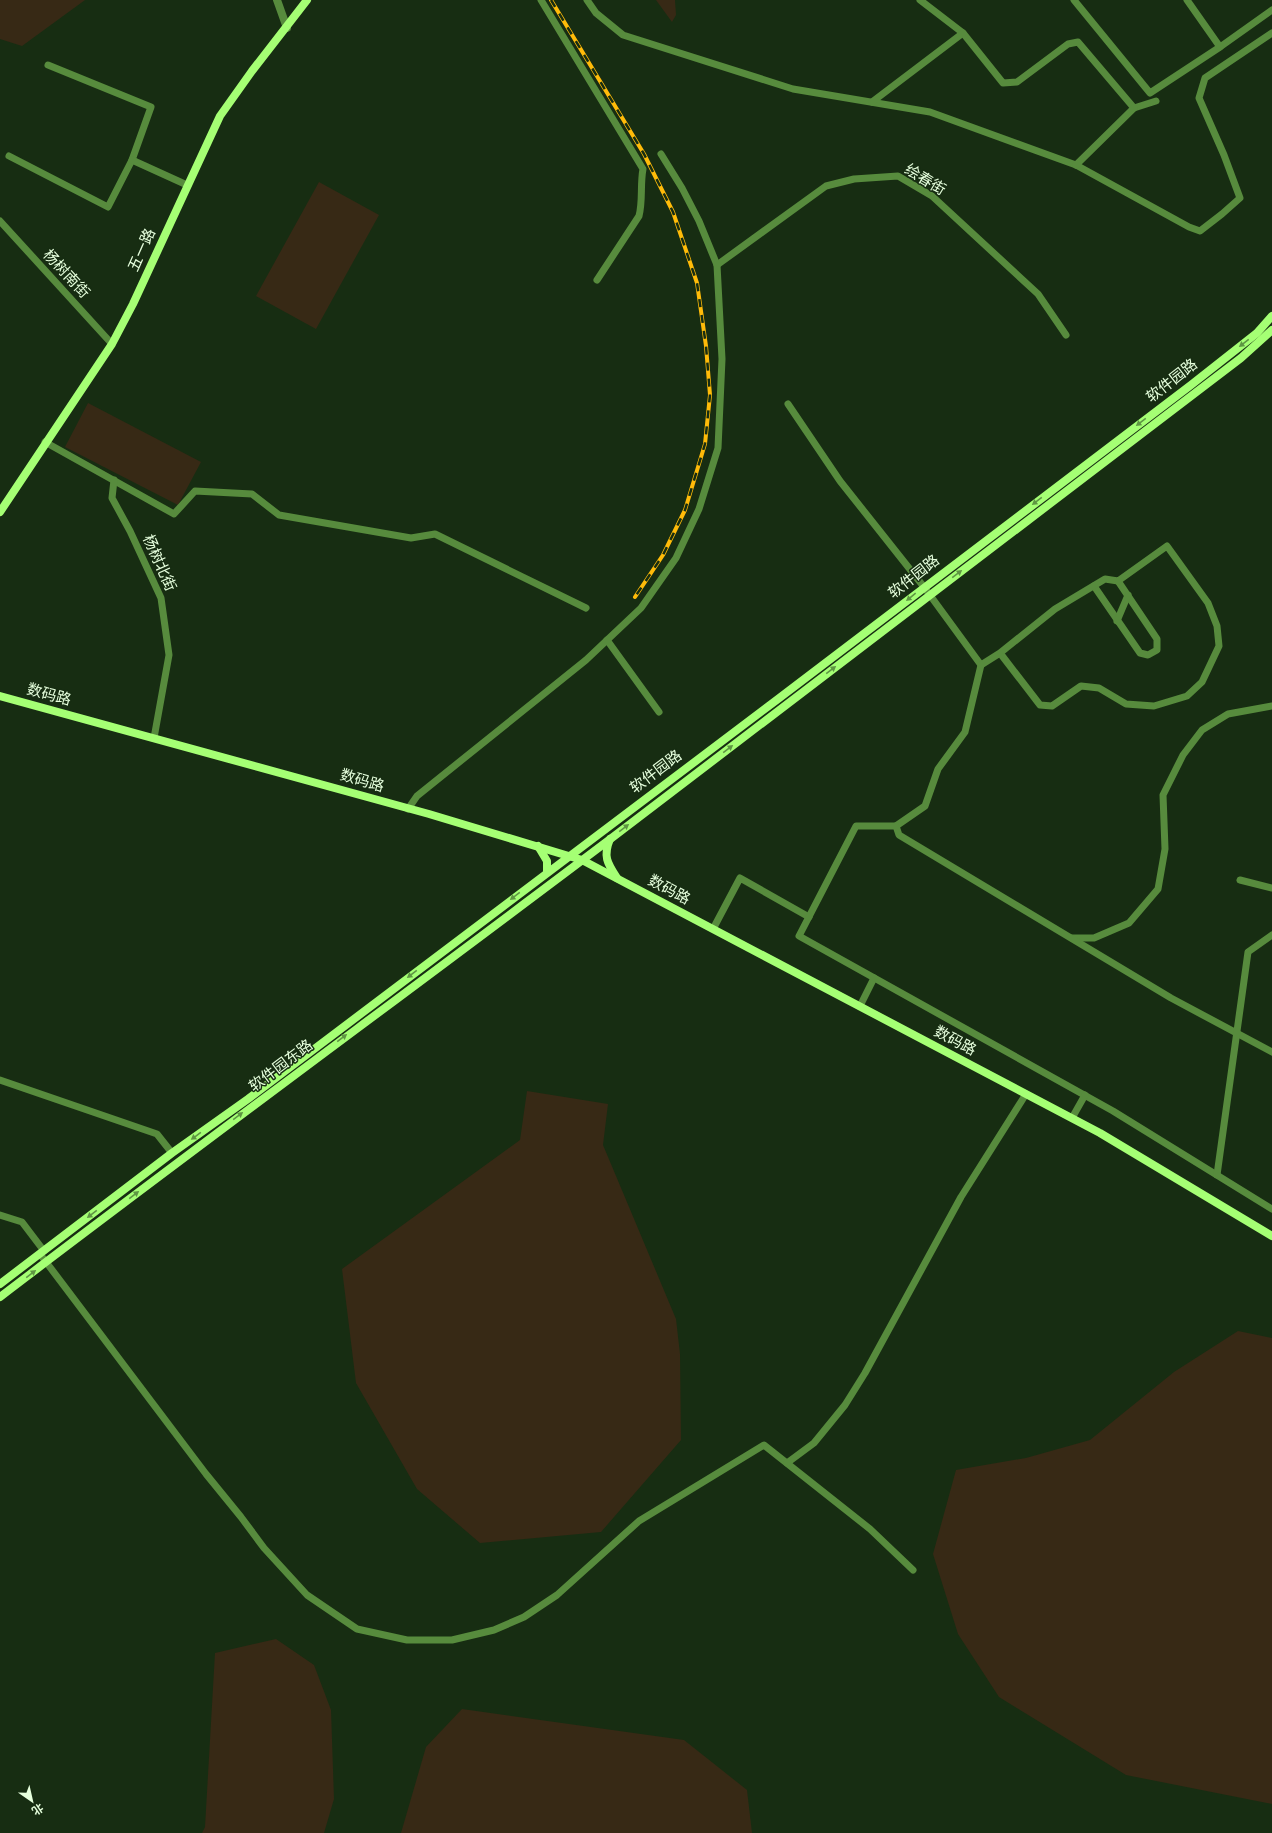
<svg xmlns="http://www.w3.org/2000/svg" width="1272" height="1833" viewBox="0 0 1272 1833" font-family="'Sofia Sans Condensed','Noto Sans SC',sans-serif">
	<rect width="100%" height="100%" fill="#172d12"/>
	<g fill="#372915">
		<path d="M 0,0 L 85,0 L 22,46 L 0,39 Z"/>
		<path d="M 656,0 L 675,0 L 676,15 L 672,22 Z"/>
		<path d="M 319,182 L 379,215 L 316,329 L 256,296 Z"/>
		<path d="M 88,403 L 201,462 L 178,505 L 65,447 Z"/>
		<path d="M 527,1091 L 608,1104 L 603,1145 L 676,1319 L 680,1354 L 681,1440 L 601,1532 L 480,1543 L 417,1489 L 356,1383 L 342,1269 L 520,1140 Z"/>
		<path d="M 1238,1331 L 1272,1338 L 1272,1804 L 1126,1775 L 999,1697 L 958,1634 L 933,1554 L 956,1470 L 1026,1458 L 1090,1440 L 1174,1372 Z"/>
		<path d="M 276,1639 L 314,1665 L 331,1710 L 334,1799 L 324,1833 L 202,1833 L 205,1827 L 215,1653 Z"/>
		<path d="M 462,1709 L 684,1740 L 747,1790 L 752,1833 L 401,1833 L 426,1747 Z"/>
	</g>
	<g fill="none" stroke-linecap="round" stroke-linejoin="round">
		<g stroke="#578b3d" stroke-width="7">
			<path d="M 541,0 L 643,169 C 640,185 643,201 639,216 L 597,280"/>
			<path d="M 587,0 L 596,13 L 623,35 L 793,89 L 930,112 L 1076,165 L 1189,227 L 1200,231 L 1222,214 L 1240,198 L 1224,155 L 1199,98 L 1205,78 L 1272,33"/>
			<path d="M 920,0 L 963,33 L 1003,83 L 1017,82 L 1068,44 L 1078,42 L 1134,108 L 1156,101"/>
			<path d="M 1074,0 L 1150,93 L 1220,47 L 1272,10"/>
			<path d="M 1187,0 L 1220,47"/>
			<path d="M 872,102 L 963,33"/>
			<path d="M 9,156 L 108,207 L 132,160 L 151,107 L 48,65"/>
			<path d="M 132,160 L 187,185"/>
			<path d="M 1076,165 L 1134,108"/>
			<path d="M 0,221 L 112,344"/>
			<path d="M 717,265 L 826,186 L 854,179 L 898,176 L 932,196 L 1038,294 L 1066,335"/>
			<path d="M 788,404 L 840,481 L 924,587 L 981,665 L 965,732 L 938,769 L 925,806 L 896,826"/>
			<path d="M 45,442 L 174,514 L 195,491 L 252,494 L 279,515 L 411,538 L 435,534 L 586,608"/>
			<path d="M 114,480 L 112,498 L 130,531 L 161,598 L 169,655 L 154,738"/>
			<path d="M 1094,586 L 1140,653 L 1148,655 L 1157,650 L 1157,639 L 1118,581"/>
			<path d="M 1117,621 L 1128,595"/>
			<path d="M 607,640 L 659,712"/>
			<path d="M 981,665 L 1000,653 L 1055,609 L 1105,579 L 1118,581 L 1167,546 L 1208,603 L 1217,626 L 1219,646 L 1202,682 L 1187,696 L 1154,706 L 1126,704 L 1099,688 L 1081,686 L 1052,706 L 1040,705 L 1000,653"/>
			<path d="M 408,809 L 417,796 L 586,660 L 641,608 L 676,558 L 699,509 L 718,448 L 722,359 L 717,265 L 699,221 L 682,188 L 661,154"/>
			<path d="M 1240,880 L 1272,888"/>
			<path d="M 713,929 L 740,878 L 809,917"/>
			<path d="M 1072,938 L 1094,938 L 1129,923 L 1158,889 L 1165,849 L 1163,795 L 1183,755 L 1202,730 L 1228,714 L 1272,706"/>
			<path d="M 860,1006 L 874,978"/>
			<path d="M 1272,1052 L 1171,998 L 899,835 L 896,826 L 856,826 L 799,936 L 1113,1111 L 1272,1209"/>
			<path d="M 0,1080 L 157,1134 L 172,1153"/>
			<path d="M 1072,1118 L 1085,1095"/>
			<path d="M 1217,1175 L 1248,952 L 1272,935"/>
			<path d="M 0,1215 L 22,1222 L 44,1251"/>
			<path d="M 40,1254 L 206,1474 L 241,1517 L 264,1548 L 307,1595 L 357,1629 L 407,1640 L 452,1640 L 494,1630 L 524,1617 L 557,1595 L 639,1521 L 764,1445 L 870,1529 L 913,1570"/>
			<path d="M 787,1463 L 814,1443 L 845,1405 L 865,1373 L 961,1197 L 1026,1094"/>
		</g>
		<path stroke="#578b3d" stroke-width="8" d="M 277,0 L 287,28"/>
		<g stroke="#a5ff74" stroke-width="8">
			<path d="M 0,512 L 112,344 L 133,304 L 220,116 L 252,71 L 307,0"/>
			<path d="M 0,696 L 429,814 L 582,860 L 1100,1133 L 1272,1236"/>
			<path d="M 610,839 C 603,856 607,863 617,878"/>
			<path d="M 538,846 L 547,861 L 547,872"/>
			<path d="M 0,1284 L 172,1153 L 248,1099 L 778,699 L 1191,385 L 1257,333 L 1272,316"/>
			<path d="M 0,1297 C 203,1142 409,991 613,837 C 823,678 1032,518 1241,358 L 1272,330"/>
		</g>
		<g stroke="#ffbb09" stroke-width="4">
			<path id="rail" d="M 551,0 L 644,154 L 673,212 L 697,283 L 706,346 L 710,395 L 705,444 L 685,510 L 663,555 L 635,597"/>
		</g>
		<use href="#rail" stroke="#172d12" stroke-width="2.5" stroke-dasharray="8" stroke-linecap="butt"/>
	</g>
	<defs><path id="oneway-solid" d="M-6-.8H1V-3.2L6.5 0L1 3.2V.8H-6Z"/></defs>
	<g fill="#5e9643">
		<use href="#oneway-solid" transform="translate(1244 343) rotate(142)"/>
		<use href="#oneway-solid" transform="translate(1141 422) rotate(143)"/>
		<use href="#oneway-solid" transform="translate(1037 501) rotate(143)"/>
		<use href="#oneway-solid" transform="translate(957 574) rotate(-37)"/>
		<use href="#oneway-solid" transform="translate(911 597) rotate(141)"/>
		<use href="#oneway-solid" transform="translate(831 670) rotate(-37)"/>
		<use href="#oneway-solid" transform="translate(728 749) rotate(-37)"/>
		<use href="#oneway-solid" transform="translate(624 828) rotate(-37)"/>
		<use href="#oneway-solid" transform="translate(515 896) rotate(143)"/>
		<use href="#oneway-solid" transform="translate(412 974) rotate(143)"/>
		<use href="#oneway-solid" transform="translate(342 1038) rotate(-37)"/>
		<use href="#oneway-solid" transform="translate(238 1116) rotate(-37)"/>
		<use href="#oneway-solid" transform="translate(196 1136) rotate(144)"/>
		<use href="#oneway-solid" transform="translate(134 1195) rotate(-37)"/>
		<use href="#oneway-solid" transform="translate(92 1214) rotate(143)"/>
		<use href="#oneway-solid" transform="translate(31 1274) rotate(-37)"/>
	</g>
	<g text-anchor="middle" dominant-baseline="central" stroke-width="3" stroke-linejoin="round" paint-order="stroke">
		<g font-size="15" fill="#e6ffdd" stroke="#172d12">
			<text transform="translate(925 180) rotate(31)">绘春街</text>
			<text transform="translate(142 250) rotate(-66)">五一路</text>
			<text transform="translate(66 274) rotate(47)">杨树南街</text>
			<text transform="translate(1172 381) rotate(-38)">软件园路</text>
			<text transform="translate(159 563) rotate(66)">杨树北街</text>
			<text transform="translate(914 577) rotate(-38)">软件园路</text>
			<text transform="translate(49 695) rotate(15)">数码路</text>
			<text transform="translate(656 772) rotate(-37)">软件园路</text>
			<text transform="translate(362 781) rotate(16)">数码路</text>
			<text transform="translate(669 890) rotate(28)">数码路</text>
			<text transform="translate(955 1041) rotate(28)">数码路</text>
			<text transform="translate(281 1066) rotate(-37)">软件园东路</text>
		</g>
	</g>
	<g transform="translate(32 1801) rotate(146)" stroke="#172d12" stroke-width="3" paint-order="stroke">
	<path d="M0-3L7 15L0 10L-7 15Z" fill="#e6ffdd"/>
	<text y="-6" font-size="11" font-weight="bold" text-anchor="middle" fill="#e6ffdd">北</text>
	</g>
</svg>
